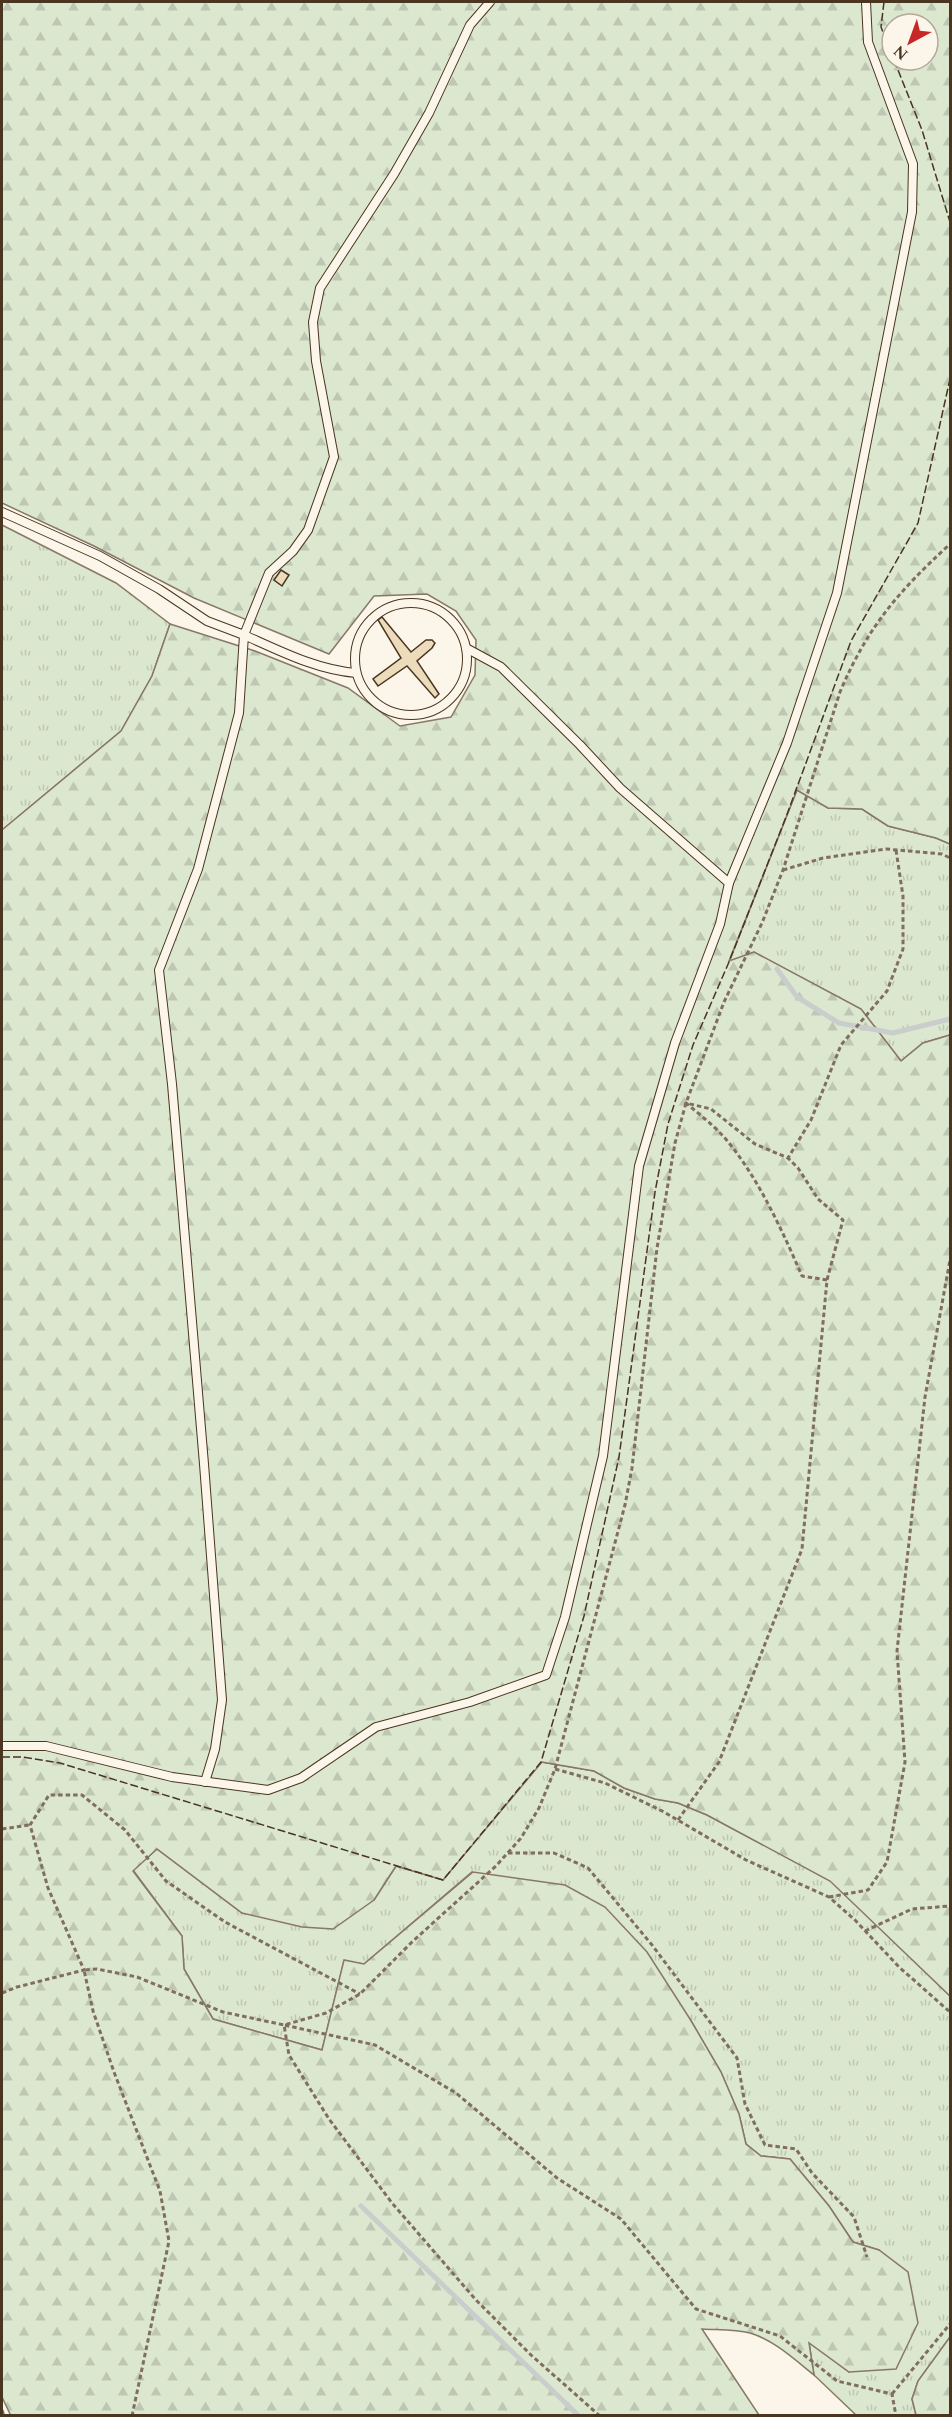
<svg xmlns="http://www.w3.org/2000/svg" width="952" height="2417" viewBox="0 0 952 2417" font-family="Spectral,serif">
	<defs>
		<pattern id="grass-tufts" width="24" height="20" patternUnits="userSpaceOnUse" patternTransform="scale(1.5)"><rect width="24" height="20" fill="#dce7d0"/><path d="M3 7l-1-3M5 7V3M7 7l1-3M15 17l-1-3M17 17v-4M19 17l1-3" fill="none" stroke="#bec7b2"/></pattern>
		<pattern id="forest-firs" width="22" height="20" patternUnits="userSpaceOnUse" patternTransform="scale(1.5)"><rect width="22" height="20" fill="#dce7d0"/><path d="M5 1l3.5 6h-7zM16 11l3.5 6h-7z" fill="#bec7b2"/></pattern>
	</defs>
	<rect width="100%" height="100%" fill="#fbf6e9"/>
	<g fill="url(#grass-tufts)" stroke="#887966" stroke-width="1.5">
		<path d="M 2,525 L 116,583 L 170,624 L 152,676 L 121,731 L 2,830 Z"/>
		<path d="M 797,790 L 828,808 L 862,809 L 888,826 L 936,838 L 950,844 L 950,1035 L 923,1043 L 901,1061 L 861,1009 L 754,952 L 729,962 Z"/>
		<path d="M 541,1762 L 594,1771 L 624,1788 L 655,1799 L 678,1803 L 707,1815 L 831,1881 L 950,1996 L 950,2337 L 918,2381 L 912,2399 L 916,2415 L 856,2415 L 814,2375 L 809,2342 L 849,2372 L 879,2250 L 853,2242 L 829,2206 L 790,2159 L 761,2156 L 746,2144 L 739,2114 L 721,2072 L 690,2019 L 472,1872 L 364,1964 L 344,1961 L 322,2050 L 213,2019 L 184,1969 L 182,1936 L 133,1870 L 157,1849 L 242,1913 L 374,1900 L 396,1866 L 443,1880 Z"/>
	</g>
	<g fill="url(#forest-firs)" stroke="#887966" stroke-width="1.5" fill-rule="evenodd">
		<path d="M 2,2 L 950,2 L 950,844 L 936,838 L 888,826 L 862,809 L 828,808 L 797,790 L 729,961 L 754,952 L 861,1009 L 901,1061 L 923,1043 L 950,1035 L 950,1996 L 830,1881 L 707,1815 L 678,1803 L 655,1799 L 624,1788 L 594,1771 L 542,1762 L 443,1880 L 396,1866 L 374,1900 L 333,1929 L 302,1927 L 242,1913 L 157,1849 L 133,1871 L 182,1936 L 184,1969 L 213,2019 L 322,2050 L 344,1960 L 364,1964 L 473,1872 L 565,1885 L 605,1907 L 647,1952 L 690,2019 L 721,2072 L 739,2114 L 746,2144 L 761,2156 L 790,2159 L 829,2206 L 853,2242 L 879,2250 L 908,2272 L 918,2323 L 896,2369 L 849,2372 L 809,2343 L 814,2375 C 795,2360 774,2340 750,2333 C 735,2329 717,2330 702,2329 L 759,2415 L 11,2416 L 2,2397 L 2,830 L 121,731 L 152,676 L 170,624 L 255,651 L 348,688 L 400,726 L 451,717 L 475,675 L 476,640 L 456,611 L 427,594 L 374,596 L 329,654 L 194,598 L 94,546 L 2,503 ZM 892,24 L 928,24 L 928,60 L 892,60 Z"/>
		<path d="M 950,2337 L 950,2415 L 916,2415 L 912,2399 L 918,2381 Z"/>
	</g>
	<g fill="none" stroke-linecap="round" stroke-linejoin="round">
		<g stroke="#c9cecd" stroke-width="5">
			<path d="M 777,969 L 797,997 L 839,1023 L 893,1033 L 950,1019"/>
			<path d="M 361,2206 L 579,2416"/>
		</g>
	</g>
	<g fill="#ecdcbc" stroke="#4a3520" stroke-width="1.5">
		<path d="M 281,570 L 289,575 L 282,586 L 274,580 Z"/>
		<path d="M 382,617 L 411,652 L 426,640 L 432,640 L 435,643 L 432,648 L 417,661 L 439,694 L 435,698 L 407,666 L 378,686 L 373,679 L 401,658 L 378,620 Z"/>
	</g>
	<g fill="none" stroke-linecap="round" stroke-linejoin="round">
		<g stroke="#4a3520" stroke-width="10">
			<g id="lane">
				<path d="M 2,512 L 100,556 L 159,589 L 207,621 L 244,635 L 269,573 L 293,551 L 308,530 L 334,457 L 316,361 L 313,322 L 320,288 L 394,174 L 429,113 L 470,25 L 490,2"/>
				<circle cx="411" cy="659" r="56"/>
				<path d="M 729,883 L 787,743 L 837,593 L 912,212 L 913,164 L 868,42 L 866,2"/>
				<path d="M 2,1746 L 46,1746 L 172,1777 L 268,1790 L 301,1778 L 376,1727 L 470,1702 L 546,1675 L 565,1617 L 603,1456 L 639,1166 L 675,1043 L 720,924 L 729,883 L 620,788 L 580,745 L 501,667 L 466,648"/>
				<path d="M 205,1782 L 215,1749 L 222,1700 L 204,1464 L 172,1084 L 159,970 L 198,869 L 239,713 L 244,635 C 280,651 317,670 356,673"/>
			</g>
		</g>
		<g stroke="#7f6f5c" stroke-width="3" stroke-dasharray="4.5 3" stroke-linecap="butt">
			<path d="M 783,870 L 823,858 L 886,849 L 942,854 L 950,858"/>
			<path d="M 827,1280 L 802,1276 C 782,1230 757,1175 724,1137 C 713,1125 699,1114 686,1103 L 711,1109 L 755,1144 L 788,1158 L 811,1120 L 841,1045 L 887,991 L 903,949 L 903,896 L 896,850"/>
			<path d="M 555,1769 L 605,1783 L 664,1812 L 746,1860 L 829,1897 L 855,1920 L 899,1967 L 950,2012"/>
			<path d="M 678,1820 L 719,1762 L 802,1549 L 827,1280 L 843,1220 L 818,1199 L 798,1168 L 788,1158"/>
			<path d="M 2,1829 L 29,1825"/>
			<path d="M 508,1853 L 554,1853 L 588,1868 L 652,1945 L 737,2058 L 745,2104 L 765,2145 L 796,2149 L 812,2173 L 854,2217 L 867,2257"/>
			<path d="M 829,1897 L 868,1890 L 887,1862 L 905,1762 L 897,1651 L 925,1397 L 950,1260"/>
			<path d="M 865,1931 L 912,1909 L 950,1906"/>
			<path d="M 2,1993 L 17,1987 L 84,1970 L 48,1888 L 30,1825 L 49,1795 L 82,1795 L 125,1830 L 166,1881 L 225,1922 L 360,1994"/>
			<path d="M 892,2394 L 950,2324"/>
			<path d="M 2,2410 L 4,2416"/>
			<path d="M 132,2416 L 169,2241 L 160,2191 L 114,2072 L 93,2011 L 84,1970 L 97,1969 L 137,1977 L 223,2012 L 284,2025 L 326,2013 L 360,1994 L 413,1941 L 496,1866 L 521,1838 L 539,1808 L 555,1769 L 625,1505 L 632,1468 L 657,1248 L 675,1143 L 686,1103 L 724,1002 L 762,923 L 783,870 L 840,692 C 868,626 898,592 950,544"/>
			<path d="M 600,2416 L 531,2355 L 476,2300 L 392,2203 L 329,2119 L 289,2055 L 284,2025 L 375,2045 L 456,2093 L 557,2178 L 621,2219 L 696,2309 L 780,2336 L 837,2381 L 892,2394 L 896,2416"/>
		</g>
		<use href="#lane" stroke="#fbf6e9" stroke-width="8"/>
		<g stroke="#4a3520" stroke-width="1.5" stroke-dasharray="8 3" stroke-linecap="butt">
			<path d="M 884,2 L 881,27 L 892,55"/>
			<path d="M 894,60 L 922,130 L 950,222"/>
			<path d="M 2,1757 L 22,1757 L 60,1763 L 443,1880 L 541,1762 L 584,1616 L 619,1457 L 655,1192 L 668,1124 L 693,1045 L 729,962 L 786,817 L 851,641 L 918,523 L 950,379"/>
		</g>
	</g>
	<rect width="952" height="2417" fill="none" stroke="#4a3520" stroke-width="6"/>
	<g transform="translate(910 42) rotate(221)"><circle r="28" fill="#fbf6e9" stroke="#b4a999" stroke-width="1.5"/>
	<path d="M0-4.5L10 22L0 15L-10 22Z" fill="#c62828"/>
	<text y="-9" font-size="16" font-weight="bold" text-anchor="middle" fill="#4a3520">N</text>
	</g>
</svg>
